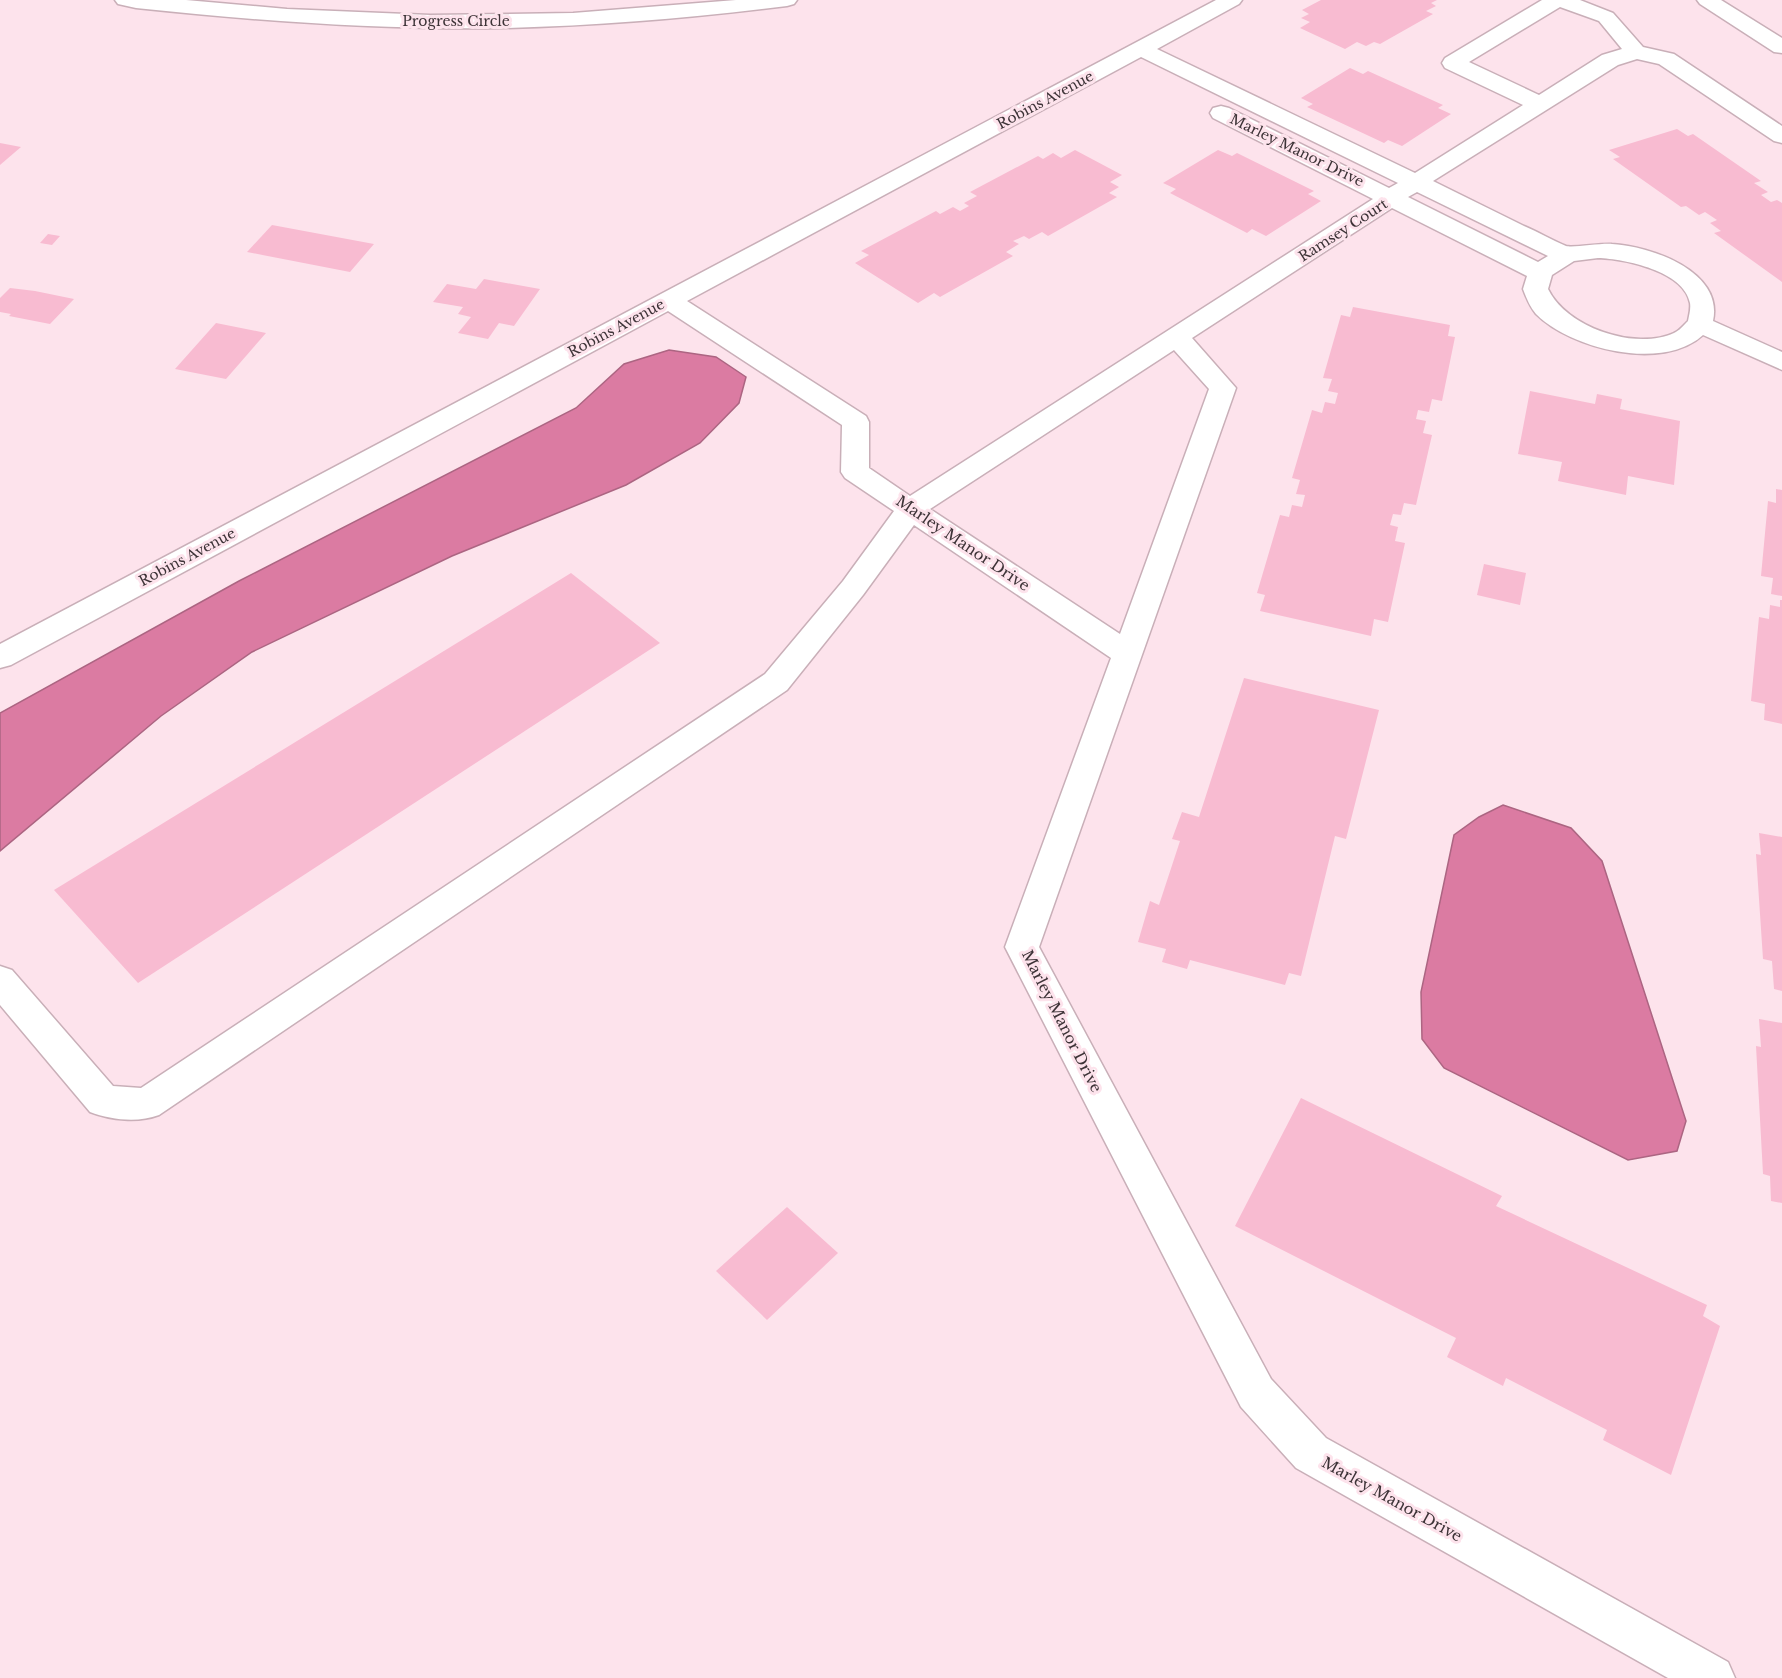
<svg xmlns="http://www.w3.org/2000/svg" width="1782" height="1678" viewBox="0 0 1782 1678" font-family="'Libre Baskerville',serif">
	<rect width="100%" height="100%" fill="#fde3ec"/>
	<g fill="#db7ba2" stroke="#ac6582" stroke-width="1.5">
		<path d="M 669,350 L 716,357 L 746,377 L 739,403 L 700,443 L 626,485 L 452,556 L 252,652 L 161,716 L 0,851 L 0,713 L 239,581 L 576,408 L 624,364 Z"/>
		<path d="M 1503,805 L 1571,828 L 1602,861 L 1686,1121 L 1677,1151 L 1628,1160 L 1444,1068 L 1422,1039 L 1421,992 L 1454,835 L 1479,817 Z"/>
	</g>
	<g fill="#f8bbd1">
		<path d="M 1321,0 L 1437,0 L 1431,3 L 1436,6 L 1426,11 L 1433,14 L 1380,44 L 1374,42 L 1366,46 L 1357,42 L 1345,49 L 1300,28 L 1310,22 L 1301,18 L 1309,14 L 1302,10 Z"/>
		<path d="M 1350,68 L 1363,74 L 1368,71 L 1443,105 L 1438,108 L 1451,114 L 1402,146 L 1388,140 L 1384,143 L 1307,107 L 1313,104 L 1301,98 Z"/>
		<path d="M 1677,129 L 1688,136 L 1693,134 L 1761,181 L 1754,183 L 1768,192 L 1761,195 L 1771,202 L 1777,200 L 1782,203 L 1782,282 L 1714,233 L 1721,231 L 1710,223 L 1717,220 L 1705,212 L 1699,215 L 1686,206 L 1681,207 L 1613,159 L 1620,157 L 1609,150 Z"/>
		<path d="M 0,143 L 21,147 L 0,165 Z"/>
		<path d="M 1075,150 L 1122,175 L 1110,182 L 1119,187 L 1109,193 L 1117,197 L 1048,236 L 1042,232 L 1029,239 L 1024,236 L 1013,241 L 1019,244 L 1006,252 L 1013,256 L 940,297 L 934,293 L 918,303 L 855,263 L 869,255 L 861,251 L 936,211 L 940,214 L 953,207 L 960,211 L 969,206 L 964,203 L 977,196 L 970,192 L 1038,156 L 1043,159 L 1053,153 L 1061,158 Z"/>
		<path d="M 1218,150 L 1232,156 L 1237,153 L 1314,191 L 1308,194 L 1321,201 L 1266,236 L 1252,229 L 1247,233 L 1170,193 L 1176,189 L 1163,183 Z"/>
		<path d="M 272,225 L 374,244 L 350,272 L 247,252 Z"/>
		<path d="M 48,234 L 60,236 L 52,245 L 40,243 Z"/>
		<path d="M 484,279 L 540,289 L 514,326 L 499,323 L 488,339 L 458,333 L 471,317 L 458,314 L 463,307 L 433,302 L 447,284 L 476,289 Z"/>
		<path d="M 10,288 L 35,291 L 74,299 L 50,324 L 9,316 L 11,314 L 0,312 L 0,298 Z"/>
		<path d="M 1353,307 L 1450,325 L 1448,336 L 1455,337 L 1442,401 L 1432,399 L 1429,412 L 1418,410 L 1416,419 L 1426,421 L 1423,433 L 1432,435 L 1416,505 L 1404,503 L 1401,515 L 1393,514 L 1390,525 L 1398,527 L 1395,541 L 1405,543 L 1388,622 L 1374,619 L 1371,636 L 1260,611 L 1265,595 L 1257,593 L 1280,515 L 1289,517 L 1292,505 L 1302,507 L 1305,495 L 1296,494 L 1300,480 L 1292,478 L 1312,410 L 1322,413 L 1325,402 L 1335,404 L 1338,393 L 1328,391 L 1332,379 L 1323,378 L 1341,315 L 1350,317 Z"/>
		<path d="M 216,323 L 266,333 L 226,379 L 175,369 Z"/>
		<path d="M 1530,391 L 1595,404 L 1597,394 L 1622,399 L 1620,409 L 1680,421 L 1674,485 L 1628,476 L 1626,495 L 1558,481 L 1562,462 L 1518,454 Z"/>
		<path d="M 1776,489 L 1782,490 L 1782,596 L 1771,594 L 1773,578 L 1761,576 L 1768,501 L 1776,503 Z"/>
		<path d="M 1484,564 L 1526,573 L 1520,605 L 1477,595 Z"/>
		<path d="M 571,573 L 660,643 L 138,983 L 54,890 Z"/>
		<path d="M 1780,600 L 1782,600 L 1782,724 L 1764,720 L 1765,704 L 1751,701 L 1759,617 L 1769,619 L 1770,605 L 1780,607 Z"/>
		<path d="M 1244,678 L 1379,710 L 1346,839 L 1335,836 L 1301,976 L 1289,973 L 1285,985 L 1190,960 L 1187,969 L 1162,962 L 1166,949 L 1138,942 L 1150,901 L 1159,905 L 1180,841 L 1172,839 L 1182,812 L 1199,817 Z"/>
		<path d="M 1759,833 L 1782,837 L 1782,991 L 1774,989 L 1772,961 L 1763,959 L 1756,854 L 1761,855 Z"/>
		<path d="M 1759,1019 L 1782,1023 L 1782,1203 L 1771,1201 L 1770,1176 L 1763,1174 L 1756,1046 L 1761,1047 Z"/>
		<path d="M 1301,1098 L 1502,1196 L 1496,1206 L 1707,1305 L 1703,1316 L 1720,1326 L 1671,1475 L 1603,1440 L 1607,1430 L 1506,1378 L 1503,1386 L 1447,1357 L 1456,1338 L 1235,1226 Z"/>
		<path d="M 787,1207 L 838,1253 L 767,1320 L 716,1271 Z"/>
	</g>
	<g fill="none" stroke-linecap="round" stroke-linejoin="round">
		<g stroke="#c9afb8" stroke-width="3">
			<g id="minor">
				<path d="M 115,0 L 186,0 L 287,9 L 430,15 L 573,13 L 736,0 L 797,0 L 794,4 L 787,6 C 692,18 598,26 503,28 C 380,30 258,21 136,8 L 118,4 Z"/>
				<path d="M 1216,0 L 1242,0 L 1239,4 L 1157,49 L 1415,173 L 1523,105 L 1445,68 L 1442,63 L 1445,58 L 1542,0 L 1580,0 L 1613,13 L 1643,47 L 1674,54 L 1782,126 L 1782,143 L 1774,141 L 1659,64 L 1637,59 L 1618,65 L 1433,181 C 1463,196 1494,211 1524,226 C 1538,232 1552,240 1566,246 C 1573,248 1601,243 1612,244 C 1650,246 1724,271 1713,321 L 1782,352 L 1782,370 L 1703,335 C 1663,372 1571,349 1536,314 C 1530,307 1526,297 1523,289 L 1527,276 L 1392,208 L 1192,338 L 1236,388 L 1039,947 L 1271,1379 L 1326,1438 L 1728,1662 L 1735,1678 L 1668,1678 L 1296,1468 L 1241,1407 L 1005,947 L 1111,658 L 914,525 L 863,595 L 787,690 L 159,1115 C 138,1123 111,1120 90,1112 L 0,1005 L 0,966 L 12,970 L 113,1086 L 141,1088 L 765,674 L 843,581 L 894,511 L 845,478 L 841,472 L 842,425 L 668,311 L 11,665 L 0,668 L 0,644 ZM 1560,7 L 1599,21 L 1622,49 L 1602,55 L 1539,95 L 1469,62 ZM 1141,57 L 1398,183 L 1389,188 L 1229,108 L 1221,106 L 1213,108 L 1210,113 L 1213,118 L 1373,199 L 910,496 L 869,468 L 869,422 L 866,416 L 687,301 ZM 1417,192 L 1548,256 L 1538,262 L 1408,197 ZM 1598,258 C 1625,259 1684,271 1690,303 C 1691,309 1689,315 1688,321 C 1684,325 1679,331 1674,333 C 1635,351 1566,327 1548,289 L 1552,275 L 1574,261 ZM 1174,350 L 1209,389 L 1120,634 L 930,509 Z"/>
			</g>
		</g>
		<g stroke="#c9afb8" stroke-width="3">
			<path id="major" d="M 1697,0 L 1721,0 L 1782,38 L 1782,53 L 1774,52 L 1700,4 Z"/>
		</g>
		<use href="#minor" fill="#fff" fill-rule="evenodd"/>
		<use href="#major" fill="#fff" fill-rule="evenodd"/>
	</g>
	<g text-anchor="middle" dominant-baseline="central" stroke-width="6" stroke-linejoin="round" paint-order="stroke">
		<g font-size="14" fill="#3d3337" stroke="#fde3ec">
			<text x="456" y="21">Progress Circle</text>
			<text transform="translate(1045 100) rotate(-28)">Robins Avenue</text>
			<text transform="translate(1297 150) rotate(26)">Marley Manor Drive</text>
			<text transform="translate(1343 230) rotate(-33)">Ramsey Court</text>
			<text transform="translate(616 328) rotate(-28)">Robins Avenue</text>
			<text transform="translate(187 557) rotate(-28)">Robins Avenue</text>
		</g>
		<g font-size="15" fill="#3d3337" stroke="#fde3ec">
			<text transform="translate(963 543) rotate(34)">Marley Manor Drive</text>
			<text transform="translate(1062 1021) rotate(63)">Marley Manor Drive</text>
			<text transform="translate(1392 1499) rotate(29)">Marley Manor Drive</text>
		</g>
	</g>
</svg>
